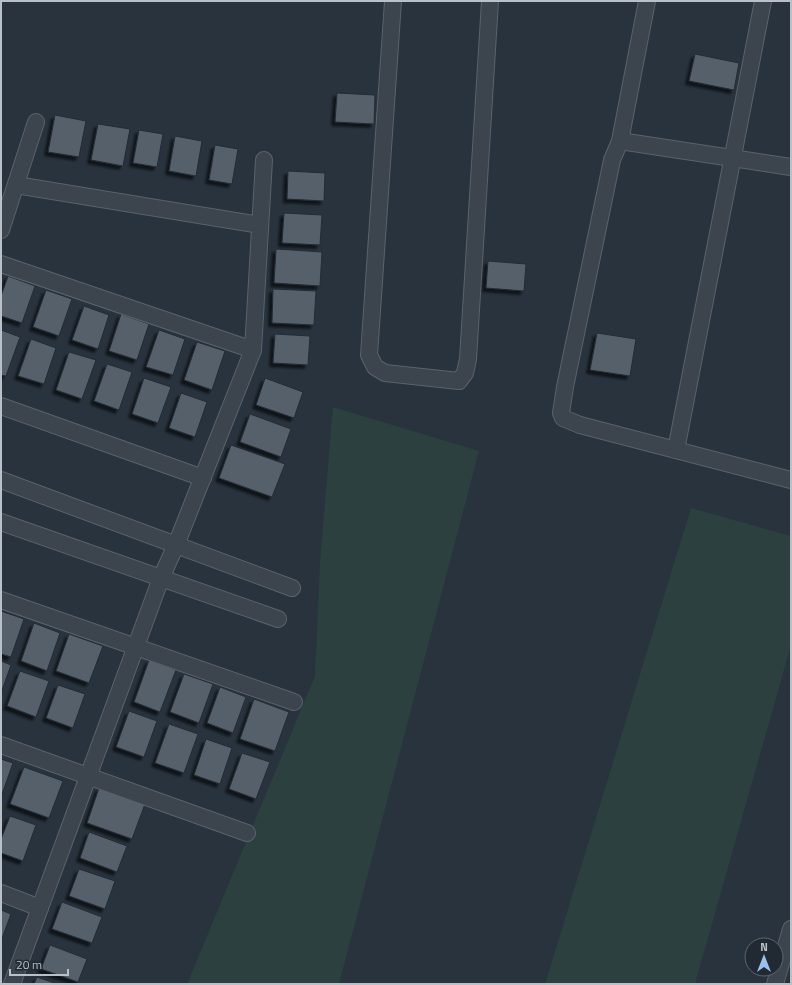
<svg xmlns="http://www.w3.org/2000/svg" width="792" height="985" viewBox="0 0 792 985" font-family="'Titillium Web',sans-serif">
	<defs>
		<filter id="shadow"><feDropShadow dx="-3.5" dy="3.5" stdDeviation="1" flood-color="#0009"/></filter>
	</defs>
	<rect width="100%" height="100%" fill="#28333d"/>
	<g fill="#2b403f">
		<path d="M 333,407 L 479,451 L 339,984 L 187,984 L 315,676 L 320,562 Z"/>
		<path d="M 691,508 L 791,536 L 791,645 L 695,984 L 545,984 Z"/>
	</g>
	<g fill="#54606a" stroke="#232c35" filter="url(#shadow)">
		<path d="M 695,54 L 739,63 L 734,90 L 689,81 Z"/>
		<path d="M 337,93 L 375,95 L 374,124 L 335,122 Z"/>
		<path d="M 55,115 L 86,121 L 79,157 L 48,152 Z"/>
		<path d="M 98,124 L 130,129 L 123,166 L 91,160 Z"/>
		<path d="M 139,130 L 163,134 L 157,167 L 133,163 Z"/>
		<path d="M 175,136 L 202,141 L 196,176 L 169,171 Z"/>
		<path d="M 215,145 L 238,149 L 232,184 L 209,180 Z"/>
		<path d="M 288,171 L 325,173 L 324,201 L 287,199 Z"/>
		<path d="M 284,213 L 322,215 L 320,245 L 282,243 Z"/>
		<path d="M 276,249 L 322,252 L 320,286 L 274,283 Z"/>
		<path d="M 488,261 L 526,264 L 524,291 L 486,288 Z"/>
		<path d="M 8,276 L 35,286 L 22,323 L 1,316 L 1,296 Z"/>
		<path d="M 273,289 L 316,291 L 314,325 L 272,323 Z"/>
		<path d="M 46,290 L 72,299 L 59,336 L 33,327 Z"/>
		<path d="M 84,306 L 109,315 L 98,349 L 72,340 Z"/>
		<path d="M 121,314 L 149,324 L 137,360 L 109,351 Z"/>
		<path d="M 1,330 L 20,337 L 6,376 L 1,375 Z"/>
		<path d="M 159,330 L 185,339 L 173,375 L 146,367 Z"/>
		<path d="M 597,333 L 636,339 L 630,376 L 590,370 Z"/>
		<path d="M 275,334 L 310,336 L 308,365 L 273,363 Z"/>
		<path d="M 31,339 L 56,348 L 44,384 L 18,376 Z"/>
		<path d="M 197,342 L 225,351 L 212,390 L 184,380 Z"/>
		<path d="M 69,352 L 96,360 L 82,399 L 56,390 Z"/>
		<path d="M 107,364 L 132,372 L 119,410 L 94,401 Z"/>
		<path d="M 144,378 L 171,387 L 158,423 L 132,414 Z"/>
		<path d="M 265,378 L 303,392 L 294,418 L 256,405 Z"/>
		<path d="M 181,393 L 207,402 L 195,437 L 169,428 Z"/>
		<path d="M 250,414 L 291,429 L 281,457 L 240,442 Z"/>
		<path d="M 231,445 L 285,464 L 272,497 L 219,478 Z"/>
		<path d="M 1,611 L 24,619 L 11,657 L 1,654 Z"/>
		<path d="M 34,623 L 60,633 L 47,671 L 21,661 Z"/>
		<path d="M 69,634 L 103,646 L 89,683 L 56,671 Z"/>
		<path d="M 149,660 L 176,670 L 160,712 L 134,702 Z"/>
		<path d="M 1,661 L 11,665 L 1,693 Z"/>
		<path d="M 20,671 L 49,681 L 36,717 L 7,706 Z"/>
		<path d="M 184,674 L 213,684 L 199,723 L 170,712 Z"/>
		<path d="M 58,685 L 85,694 L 73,728 L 46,718 Z"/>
		<path d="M 220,687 L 246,697 L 233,733 L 207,723 Z"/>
		<path d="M 254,699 L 289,712 L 275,751 L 240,739 Z"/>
		<path d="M 129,711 L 157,721 L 144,757 L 116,747 Z"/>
		<path d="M 169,724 L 198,734 L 184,773 L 155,763 Z"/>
		<path d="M 206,739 L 232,748 L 220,784 L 194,775 Z"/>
		<path d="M 242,753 L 270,762 L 256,799 L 229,789 Z"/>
		<path d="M 1,759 L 13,763 L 1,797 Z"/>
		<path d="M 24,767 L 63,781 L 49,818 L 10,804 Z"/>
		<path d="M 99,788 L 145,804 L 132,839 L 87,823 Z"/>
		<path d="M 10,816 L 36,825 L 23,861 L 1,853 L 1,839 Z"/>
		<path d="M 89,832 L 127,846 L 117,872 L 80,858 Z"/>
		<path d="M 79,869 L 115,881 L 105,909 L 69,896 Z"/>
		<path d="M 62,902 L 102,917 L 92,943 L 52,929 Z"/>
		<path d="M 1,910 L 11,914 L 1,941 Z"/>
		<path d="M 50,945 L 87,959 L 78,982 L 41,969 Z"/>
		<path d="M 37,977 L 57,984 L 34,984 Z"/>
	</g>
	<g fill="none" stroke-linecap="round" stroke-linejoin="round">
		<g stroke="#5a636b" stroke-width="18">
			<g id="minor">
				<path d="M 393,1 L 369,355 L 375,367 L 385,373 L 459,381 L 465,373 L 468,359 L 490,1"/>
				<path d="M 647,1 L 620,141 L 612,160 L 565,387 L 561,413 L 563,418 L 580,425 L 791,480"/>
				<path d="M 620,141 L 791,167"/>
				<path d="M 16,185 L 260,225"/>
				<path d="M 1,230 L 36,122"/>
				<path d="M 1,264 L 253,350"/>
				<path d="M 1,406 L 203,478"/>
				<path d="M 676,450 L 763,1"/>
				<path d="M 1,480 L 292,588"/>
				<path d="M 1,522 L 278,619"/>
				<path d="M 1,600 L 294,702"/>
				<path d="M 1,745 L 247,833"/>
				<path d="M 1,893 L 40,908"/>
				<path d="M 12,984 L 161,578 L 176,545 L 253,350 L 264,160"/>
				<path d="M 775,984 L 791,929"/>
			</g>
		</g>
		<use href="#minor" stroke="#3c454e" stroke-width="16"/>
	</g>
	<rect width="792" height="985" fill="none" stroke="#b9c0c8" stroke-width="4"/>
	<g transform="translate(764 957)"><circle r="19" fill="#212a33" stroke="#5e666f"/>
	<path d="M0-3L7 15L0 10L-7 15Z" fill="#9ac2ec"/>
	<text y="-6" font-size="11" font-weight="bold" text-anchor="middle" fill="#b9c0c8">N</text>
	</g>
	<path d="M10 969v6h58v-6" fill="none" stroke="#b9c0c8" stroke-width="2"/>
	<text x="16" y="969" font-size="12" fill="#b9c0c8" stroke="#212a33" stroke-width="3" paint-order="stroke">20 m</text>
</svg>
